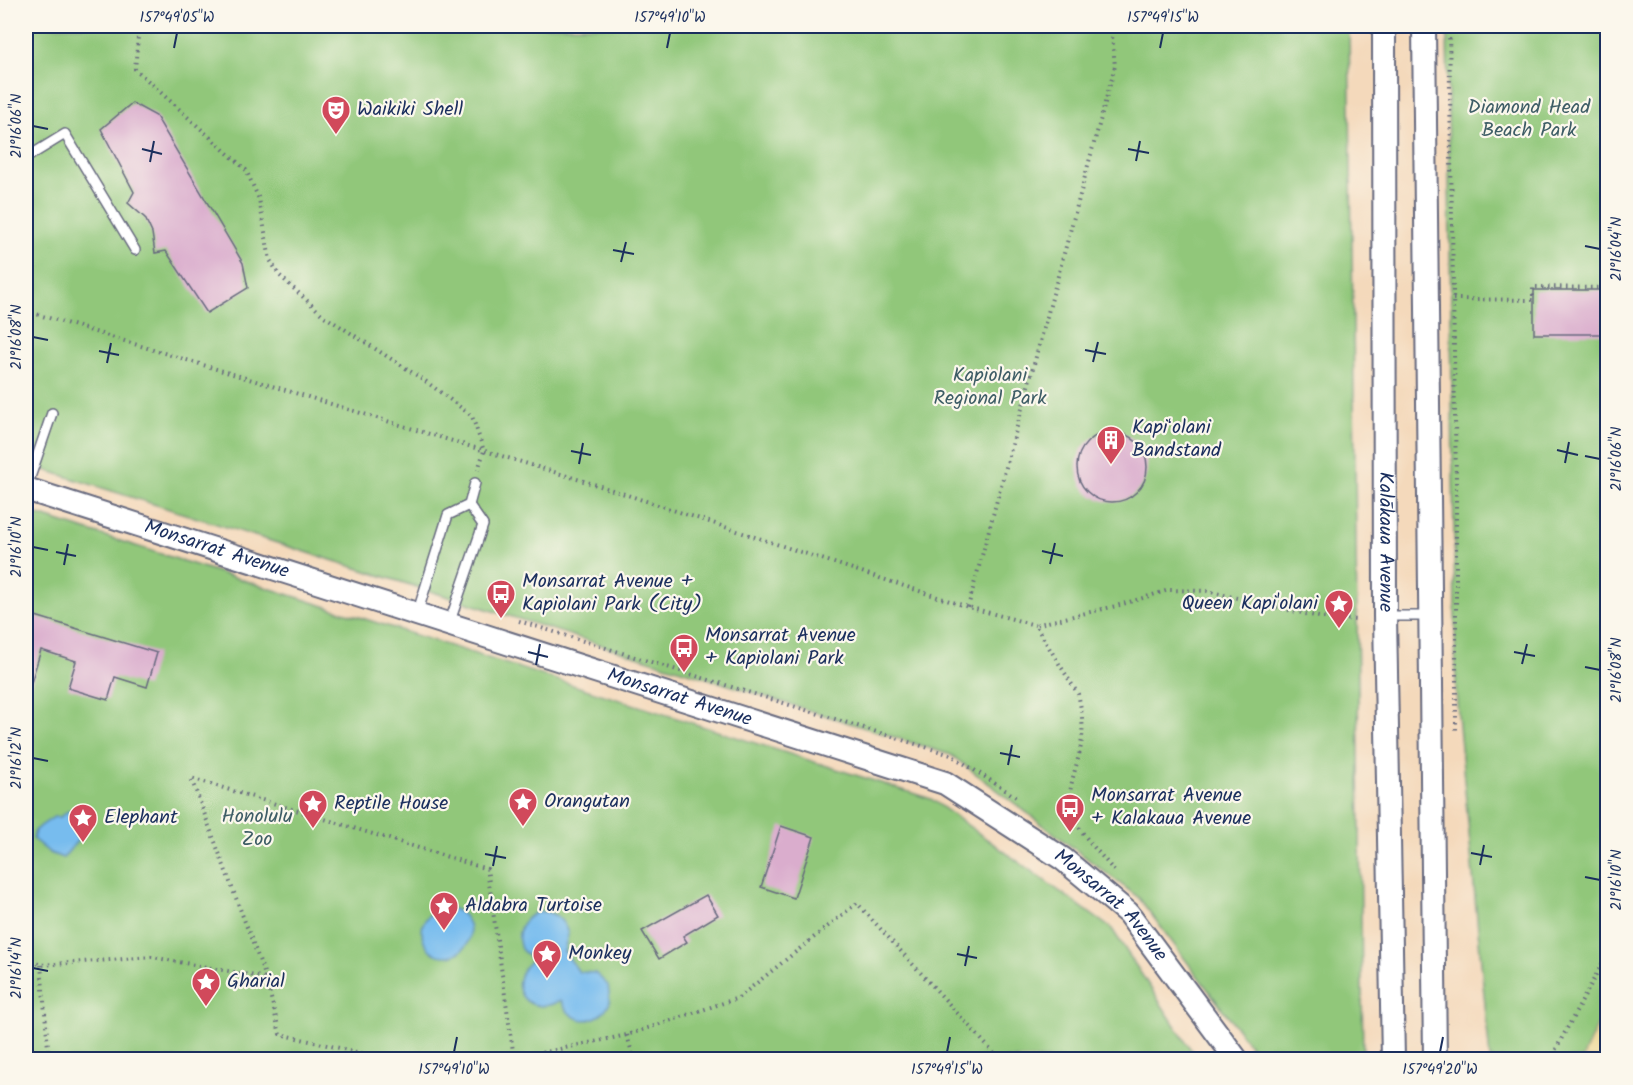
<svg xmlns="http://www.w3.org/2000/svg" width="1633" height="1085" viewBox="0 0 1633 1085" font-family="Kalam,sans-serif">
	<rect width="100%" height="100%" fill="#fbf7ec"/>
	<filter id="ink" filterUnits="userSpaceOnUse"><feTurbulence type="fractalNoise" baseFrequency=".0167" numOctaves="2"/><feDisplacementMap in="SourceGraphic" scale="12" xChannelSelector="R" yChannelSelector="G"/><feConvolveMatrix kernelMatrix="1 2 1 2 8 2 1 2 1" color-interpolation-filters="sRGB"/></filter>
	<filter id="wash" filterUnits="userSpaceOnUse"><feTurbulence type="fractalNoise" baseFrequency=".008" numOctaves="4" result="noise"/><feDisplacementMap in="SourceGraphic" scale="24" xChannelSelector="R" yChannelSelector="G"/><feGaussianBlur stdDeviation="1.35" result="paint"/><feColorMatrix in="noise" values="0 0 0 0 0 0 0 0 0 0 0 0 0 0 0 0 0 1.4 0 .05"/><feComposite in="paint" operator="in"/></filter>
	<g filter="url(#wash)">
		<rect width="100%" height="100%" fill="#f4d9bb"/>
		<g fill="#91c77a" stroke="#567b6c" stroke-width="1.5">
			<path d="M 26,26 L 1349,26 L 1363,1059 L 1260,1059 L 1139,898 L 951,755 L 26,464 Z"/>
			<path d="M 1447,26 L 1607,26 L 1607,1059 L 1490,1059 L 1456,693 Z"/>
			<path d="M 26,511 L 931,799 L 1112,929 L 1197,1059 L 26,1059 Z"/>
		</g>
		<path fill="#eeda9e" stroke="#84847e" stroke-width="1.5" d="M 1607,1004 L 1607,1059 L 1582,1059 Z"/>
		<g fill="#77bcee" stroke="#4976a6" stroke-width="1.5">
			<path d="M 76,810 L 83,815 L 78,840 L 63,858 L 50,853 L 33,839 L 35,830 L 54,817 L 60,817 L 68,811 Z"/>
			<circle cx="446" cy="932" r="24"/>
			<path d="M 537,912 C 553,910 564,919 568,934 L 564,951 L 579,972 L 595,973 L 608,985 L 610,1002 C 598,1027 570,1025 561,1000 C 527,1020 502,984 532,960 L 521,949 C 515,932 521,920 537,912 Z"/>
		</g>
		<g id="blocks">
			<g fill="#daadcd">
				<path d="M 132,103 L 156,116 L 243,263 L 248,288 L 207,313 L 166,251 L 155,253 L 152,233 L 145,218 L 128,203 L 134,192 L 101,129 Z"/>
				<rect x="1534" y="290" width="69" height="44"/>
				<circle cx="1112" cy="467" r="35"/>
				<path d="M 29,614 L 157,653 L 147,687 L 115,677 L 108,700 L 68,688 L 76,661 L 41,650 L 30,686 L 26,686 L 26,625 Z"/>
				<path d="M 781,826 L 814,837 L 794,898 L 761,887 Z"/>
				<path d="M 706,895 L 718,915 L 683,936 L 687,942 L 659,959 L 642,931 Z"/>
			</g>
		</g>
	</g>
	<g filter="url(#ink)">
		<use href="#blocks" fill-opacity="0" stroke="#676a7f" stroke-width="1.5"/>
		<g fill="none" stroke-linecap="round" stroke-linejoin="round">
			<g stroke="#676a7f" stroke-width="12">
				<g id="service">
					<path d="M 26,158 L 65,134 L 135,250"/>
					<path d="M 26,489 L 52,413"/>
					<path d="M 417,614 L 448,515 L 469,505 L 475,483"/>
					<path d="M 1385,616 L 1430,616"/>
					<path d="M 449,624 L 483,525 L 469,505"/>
				</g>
			</g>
			<g stroke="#676a7f" stroke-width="26">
				<g id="tertiary">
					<path id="s1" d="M 1384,26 L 1385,616 L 1393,1060"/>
					<path d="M 1424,26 L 1435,1060"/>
					<path id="s2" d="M 26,489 L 945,783 L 1063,859 L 1128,913 L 1237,1060"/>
				</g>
			</g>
			<g stroke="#676a7f" stroke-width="4" stroke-dasharray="1.5 4.5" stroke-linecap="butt">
				<path d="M 139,26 L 135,69 L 246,170 L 259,199 L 270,260 L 280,276 L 324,316 L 424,380 L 472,416 L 484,451 L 478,470"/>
				<path d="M 1449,26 L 1456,483 L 1456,730"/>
				<path d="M 1453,299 L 1533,300 L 1533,287 L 1608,288"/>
				<path d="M 26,311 L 600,486 L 968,607 L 1035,625"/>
				<path d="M 968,607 L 1115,66 L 1111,26"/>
				<path d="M 519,621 L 951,755 L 1016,797"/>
				<path d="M 1114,871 C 1102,855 1075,829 1071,810 C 1066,790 1078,765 1081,745 C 1084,729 1082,710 1078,694 L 1035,625 L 1116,606 L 1169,590 L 1207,591 L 1323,618 L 1358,620"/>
				<path d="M 26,959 L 41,965 L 152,957 L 266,978 L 280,1034 L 390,1060"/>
				<path d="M 41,965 L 49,1060"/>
				<path d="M 266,978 L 191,778 L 487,869 L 514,1058"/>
				<path d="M 627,1035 L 634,1060"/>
				<path d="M 507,1060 L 627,1035 L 738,998 L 857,903 L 1000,1060"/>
				<path d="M 1550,1060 L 1608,953"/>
			</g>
			<use href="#service" stroke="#fff" stroke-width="9"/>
			<use href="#tertiary" stroke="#fff" stroke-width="22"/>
		</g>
	</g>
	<path fill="none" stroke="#1b2f5e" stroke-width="2" d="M 174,48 L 177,33M 667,48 L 670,33M 1160,48 L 1163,33M 33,126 L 48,129M 142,149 L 162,154M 1128,149 L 1149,153M 1136,161 L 1140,141M 150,162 L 154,141M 1585,246 L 1600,249M 613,250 L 634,254M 621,262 L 626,242M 33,337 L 48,340M 1085,350 L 1106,354M 99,351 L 119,355M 1093,362 L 1098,342M 107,363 L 111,343M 1557,450 L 1578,455M 571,451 L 591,455M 1585,456 L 1600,459M 1565,463 L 1569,442M 579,464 L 583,443M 33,547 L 48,550M 1042,551 L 1063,556M 56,552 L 76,556M 1050,564 L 1055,543M 64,565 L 68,544M 528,652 L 548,657M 1514,652 L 1535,656M 1522,664 L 1527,644M 536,665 L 540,644M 1585,667 L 1600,670M 1000,753 L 1020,757M 33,758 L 48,761M 1008,765 L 1012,745M 1471,853 L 1492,857M 485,854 L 506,858M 1480,865 L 1484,845M 493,866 L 497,846M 1585,877 L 1600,880M 957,954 L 977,958M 965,966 L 969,946M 33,968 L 48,971M 454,1052 L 457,1037M 947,1052 L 950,1037M 1440,1052 L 1443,1037"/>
	<defs>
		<g id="theatre-pin" transform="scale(1.5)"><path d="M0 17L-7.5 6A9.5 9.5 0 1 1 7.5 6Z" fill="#d1495b" stroke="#fbf7ec"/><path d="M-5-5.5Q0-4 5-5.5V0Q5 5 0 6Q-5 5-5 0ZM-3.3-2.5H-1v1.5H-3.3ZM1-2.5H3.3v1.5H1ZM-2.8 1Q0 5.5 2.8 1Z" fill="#fff"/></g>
		<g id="building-pin" transform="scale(1.5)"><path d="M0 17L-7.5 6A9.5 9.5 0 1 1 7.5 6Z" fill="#d1495b" stroke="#fbf7ec"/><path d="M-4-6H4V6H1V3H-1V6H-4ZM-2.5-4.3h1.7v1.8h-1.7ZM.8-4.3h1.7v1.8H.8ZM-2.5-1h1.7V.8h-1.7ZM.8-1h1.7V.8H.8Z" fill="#fff"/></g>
		<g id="bus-pin" transform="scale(1.5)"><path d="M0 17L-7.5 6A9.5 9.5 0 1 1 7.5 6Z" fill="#d1495b" stroke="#fbf7ec"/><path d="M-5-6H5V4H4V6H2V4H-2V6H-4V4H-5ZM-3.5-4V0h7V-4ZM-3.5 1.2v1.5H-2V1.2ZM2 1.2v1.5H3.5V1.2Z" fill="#fff"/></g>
		<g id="sight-pin" transform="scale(1.5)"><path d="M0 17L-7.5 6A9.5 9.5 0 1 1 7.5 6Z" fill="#d1495b" stroke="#fbf7ec"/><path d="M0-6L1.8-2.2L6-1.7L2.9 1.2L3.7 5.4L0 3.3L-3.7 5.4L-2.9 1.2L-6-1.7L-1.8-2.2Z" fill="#fff"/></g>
	</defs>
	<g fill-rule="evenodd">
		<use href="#theatre-pin" x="336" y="110"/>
		<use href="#building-pin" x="1111" y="440"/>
		<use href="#bus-pin" x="501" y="594"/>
		<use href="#sight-pin" x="1339" y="604"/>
		<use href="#bus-pin" x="684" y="648"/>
		<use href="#sight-pin" x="523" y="802"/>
		<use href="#sight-pin" x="313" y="804"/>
		<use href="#bus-pin" x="1070" y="808"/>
		<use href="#sight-pin" x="83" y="818"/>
		<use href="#sight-pin" x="444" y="906"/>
		<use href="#sight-pin" x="547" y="954"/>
		<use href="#sight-pin" x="206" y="982"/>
	</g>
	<g text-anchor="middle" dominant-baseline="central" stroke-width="4.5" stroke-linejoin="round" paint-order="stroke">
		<g font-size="20" fill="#3e5d66" stroke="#fbf7ec">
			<text x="1529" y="108">Diamond Head<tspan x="1529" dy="23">Beach Park</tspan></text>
			<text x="990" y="376">Kapiolani<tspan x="990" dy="23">Regional Park</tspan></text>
			<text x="257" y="817">Honolulu<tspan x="257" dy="23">Zoo</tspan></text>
		</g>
		<g font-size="20" fill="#1b2f5e" stroke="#fbf7ec" text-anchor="start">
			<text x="357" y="110">Waikiki Shell</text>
			<text x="1132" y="428">Kapiʻolani<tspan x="1132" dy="23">Bandstand</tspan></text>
			<text x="522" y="582">Monsarrat Avenue +<tspan x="522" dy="23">Kapiolani Park (City)</tspan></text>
			<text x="1318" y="604" text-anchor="end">Queen Kapi'olani</text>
			<text x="705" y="636">Monsarrat Avenue<tspan x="705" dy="23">+ Kapiolani Park</tspan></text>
			<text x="1091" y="796">Monsarrat Avenue<tspan x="1091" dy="23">+ Kalakaua Avenue</tspan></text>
			<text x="544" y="802">Orangutan</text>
			<text x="334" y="804">Reptile House</text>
			<text x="104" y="818">Elephant</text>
			<text x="465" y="906">Aldabra Turtoise</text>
			<text x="568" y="954">Monkey</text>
			<text x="227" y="982">Gharial</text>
		</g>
		<g font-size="20" fill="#1b2f5e" stroke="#fbf7ec">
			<text stroke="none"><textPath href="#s1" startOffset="516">Kalākaua Avenue</textPath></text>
			<text stroke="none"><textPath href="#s2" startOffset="200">Monsarrat Avenue</textPath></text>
			<text stroke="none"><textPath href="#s2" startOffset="686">Monsarrat Avenue</textPath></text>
			<text stroke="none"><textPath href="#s2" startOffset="1172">Monsarrat Avenue</textPath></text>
		</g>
	</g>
	<rect width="1633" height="1085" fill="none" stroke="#fbf7ec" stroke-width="66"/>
	<rect x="33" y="33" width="1567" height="1019" fill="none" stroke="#1b2f5e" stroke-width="2"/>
	<g font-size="15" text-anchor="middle" fill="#1b2f5e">
		<text x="177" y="22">157°49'05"W</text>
		<text x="670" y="22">157°49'10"W</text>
		<text x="1163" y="22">157°49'15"W</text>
		<text transform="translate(16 126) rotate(-90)" y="5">21°16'06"N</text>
		<text transform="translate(1616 249) rotate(-90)" y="5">21°16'04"N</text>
		<text transform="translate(16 337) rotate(-90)" y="5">21°16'08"N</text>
		<text transform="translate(1616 459) rotate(-90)" y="5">21°16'06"N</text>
		<text transform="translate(16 547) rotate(-90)" y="5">21°16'10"N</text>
		<text transform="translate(1616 670) rotate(-90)" y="5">21°16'08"N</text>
		<text transform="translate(16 758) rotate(-90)" y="5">21°16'12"N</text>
		<text transform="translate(1616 880) rotate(-90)" y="5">21°16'10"N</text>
		<text transform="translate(16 968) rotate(-90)" y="5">21°16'14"N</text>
		<text x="454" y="1074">157°49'10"W</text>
		<text x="947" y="1074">157°49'15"W</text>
		<text x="1440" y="1074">157°49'20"W</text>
	</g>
</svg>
